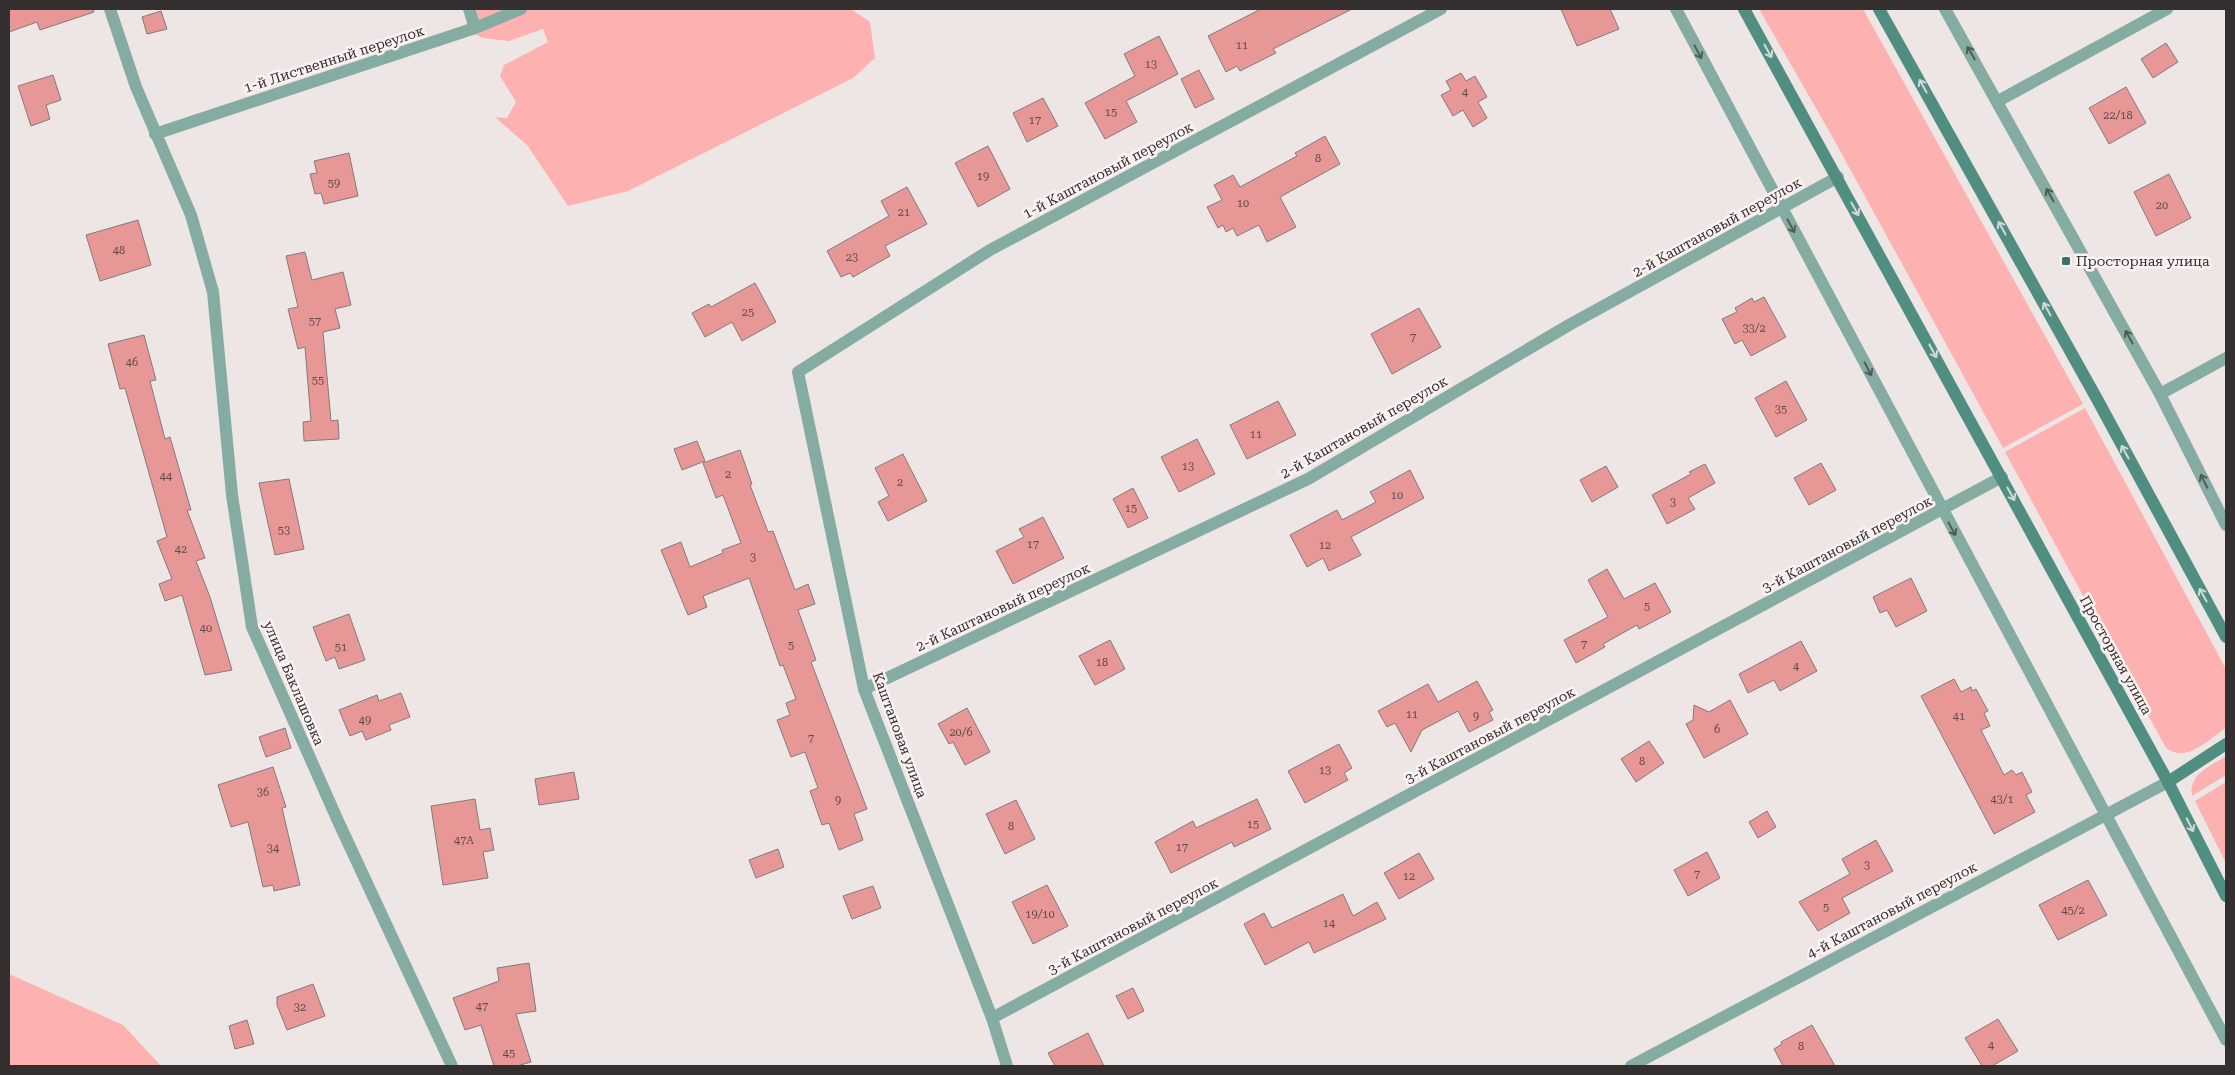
<svg xmlns="http://www.w3.org/2000/svg" width="2235" height="1075" viewBox="0 0 2235 1075" font-family="'Roboto Serif',serif">
	<rect width="100%" height="100%" fill="#eee5e5"/>
	<g fill="#feb1b1">
		<path d="M 474,9 L 851,9 L 870,22 L 875,58 L 853,78 L 628,191 L 568,206 L 527,145 L 495,117 L 507,118 L 516,102 L 500,76 L 504,65 L 548,42 L 543,29 L 509,41 L 483,38 L 464,28 Z"/>
		<path d="M 1759,9 L 1863,9 L 2083,404 L 2003,448 L 1833,138 Z"/>
		<path d="M 2085,408 L 2226,669 L 2226,728 C 2208,740 2187,763 2166,748 L 2005,452 Z"/>
		<path d="M 2226,756 L 2226,775 L 2192,796 C 2188,774 2211,766 2226,756 Z"/>
		<path d="M 2226,782 L 2226,863 L 2195,801 Z"/>
		<path d="M 9,974 L 123,1025 L 161,1066 L 9,1066 Z"/>
	</g>
	<g fill="#e89797" stroke="#837a7a">
		<path d="M 9,9 L 93,9 L 94,12 L 40,30 L 37,22 L 9,32 Z"/>
		<path d="M 1261,9 L 1352,9 L 1273,49 L 1276,53 L 1240,71 L 1237,66 L 1226,72 L 1208,36 Z"/>
		<path d="M 1561,9 L 1610,9 L 1619,29 L 1577,46 Z"/>
		<path d="M 161,11 L 167,29 L 147,34 L 142,17 Z"/>
		<path d="M 1159,36 L 1178,74 L 1126,101 L 1137,122 L 1105,139 L 1085,103 L 1135,76 L 1124,54 Z"/>
		<path d="M 2166,43 L 2178,62 L 2153,78 L 2141,59 Z"/>
		<path d="M 1199,70 L 1214,99 L 1195,108 L 1181,79 Z"/>
		<path d="M 1461,73 L 1466,81 L 1475,76 L 1487,97 L 1478,102 L 1487,118 L 1473,127 L 1463,110 L 1453,116 L 1441,95 L 1451,90 L 1446,81 Z"/>
		<path d="M 53,75 L 61,100 L 46,105 L 50,119 L 31,126 L 18,86 Z"/>
		<path d="M 2126,87 L 2146,123 L 2109,144 L 2089,108 Z"/>
		<path d="M 1043,98 L 1058,126 L 1027,142 L 1013,113 Z"/>
		<path d="M 1325,136 L 1340,164 L 1280,197 L 1296,227 L 1267,242 L 1259,225 L 1237,236 L 1233,228 L 1226,232 L 1223,225 L 1218,228 L 1207,207 L 1222,200 L 1214,185 L 1233,175 L 1240,187 L 1297,156 L 1295,153 Z"/>
		<path d="M 988,146 L 1010,189 L 978,207 L 955,163 Z"/>
		<path d="M 349,153 L 358,196 L 324,204 L 321,193 L 315,194 L 310,174 L 317,173 L 314,161 Z"/>
		<path d="M 2169,174 L 2191,218 L 2156,236 L 2134,192 Z"/>
		<path d="M 907,187 L 927,224 L 885,246 L 890,256 L 853,277 L 850,273 L 841,277 L 827,251 L 889,216 L 881,201 Z"/>
		<path d="M 138,220 L 151,265 L 100,281 L 86,235 Z"/>
		<path d="M 305,252 L 312,280 L 343,272 L 351,305 L 335,309 L 340,328 L 323,332 L 331,421 L 338,420 L 339,439 L 304,441 L 303,422 L 311,421 L 305,347 L 298,349 L 288,309 L 298,307 L 286,256 Z"/>
		<path d="M 755,283 L 776,322 L 742,341 L 732,322 L 705,337 L 692,313 L 709,304 L 711,307 Z"/>
		<path d="M 1764,297 L 1786,337 L 1751,356 L 1742,340 L 1735,344 L 1722,319 L 1737,312 L 1735,308 L 1752,298 L 1754,302 Z"/>
		<path d="M 1419,308 L 1441,347 L 1392,374 L 1371,334 Z"/>
		<path d="M 144,335 L 156,380 L 150,381 L 165,439 L 170,437 L 191,510 L 187,510 L 205,558 L 196,561 L 210,597 L 232,670 L 205,675 L 182,595 L 165,601 L 159,584 L 172,579 L 157,541 L 167,537 L 125,388 L 120,389 L 108,344 Z"/>
		<path d="M 1786,381 L 1807,420 L 1776,437 L 1755,398 Z"/>
		<path d="M 1278,401 L 1296,435 L 1247,459 L 1230,425 Z"/>
		<path d="M 1197,439 L 1215,474 L 1179,492 L 1161,457 Z"/>
		<path d="M 697,441 L 705,461 L 682,470 L 674,449 Z"/>
		<path d="M 740,450 L 752,484 L 750,485 L 768,532 L 773,531 L 795,590 L 808,584 L 815,604 L 798,610 L 816,660 L 811,662 L 867,809 L 854,814 L 863,840 L 839,850 L 829,823 L 822,825 L 810,791 L 818,788 L 805,752 L 791,757 L 777,720 L 790,715 L 786,703 L 796,699 L 783,665 L 780,666 L 749,578 L 703,596 L 707,607 L 688,615 L 661,550 L 681,542 L 690,567 L 723,553 L 722,550 L 741,543 L 723,495 L 716,498 L 703,463 Z"/>
		<path d="M 903,454 L 927,501 L 888,521 L 878,502 L 889,496 L 875,468 Z"/>
		<path d="M 1821,463 L 1836,490 L 1809,505 L 1794,478 Z"/>
		<path d="M 1705,464 L 1715,483 L 1688,498 L 1695,509 L 1667,524 L 1652,495 L 1691,474 L 1689,472 Z"/>
		<path d="M 1606,466 L 1618,487 L 1592,502 L 1580,480 Z"/>
		<path d="M 1410,470 L 1424,498 L 1351,537 L 1361,555 L 1329,571 L 1323,558 L 1307,567 L 1290,535 L 1337,510 L 1342,520 L 1376,502 L 1370,492 Z"/>
		<path d="M 289,479 L 304,549 L 275,555 L 259,483 Z"/>
		<path d="M 1133,488 L 1148,518 L 1128,528 L 1113,499 Z"/>
		<path d="M 1043,517 L 1064,558 L 1013,584 L 996,551 L 1024,537 L 1019,529 Z"/>
		<path d="M 1607,569 L 1624,599 L 1655,583 L 1671,612 L 1639,629 L 1637,625 L 1603,644 L 1605,647 L 1576,663 L 1564,640 L 1608,617 L 1588,580 Z"/>
		<path d="M 1911,578 L 1927,611 L 1896,627 L 1887,610 L 1880,613 L 1873,597 Z"/>
		<path d="M 349,614 L 365,660 L 339,669 L 335,657 L 326,661 L 313,627 Z"/>
		<path d="M 1110,640 L 1125,669 L 1095,685 L 1079,656 Z"/>
		<path d="M 1801,641 L 1817,671 L 1780,691 L 1774,680 L 1748,693 L 1739,674 Z"/>
		<path d="M 1954,679 L 1961,692 L 1971,687 L 1972,691 L 1976,689 L 1988,711 L 1984,713 L 1990,726 L 1981,730 L 2004,775 L 2012,770 L 2016,775 L 2022,772 L 2032,792 L 2026,795 L 2035,812 L 1994,834 L 1921,696 Z"/>
		<path d="M 1477,681 L 1493,710 L 1489,712 L 1493,720 L 1469,732 L 1458,711 L 1422,730 L 1411,752 L 1395,723 L 1387,727 L 1378,711 L 1428,684 L 1438,702 Z"/>
		<path d="M 401,693 L 410,717 L 389,725 L 391,730 L 366,740 L 362,731 L 350,736 L 339,710 L 377,695 L 379,701 Z"/>
		<path d="M 1730,700 L 1748,734 L 1704,758 L 1686,724 L 1693,720 L 1694,705 L 1709,712 Z"/>
		<path d="M 967,708 L 990,752 L 965,765 L 953,742 L 949,744 L 938,724 Z"/>
		<path d="M 285,728 L 291,748 L 266,757 L 259,737 Z"/>
		<path d="M 1649,741 L 1664,763 L 1636,782 L 1621,759 Z"/>
		<path d="M 1339,744 L 1352,768 L 1344,773 L 1348,780 L 1305,803 L 1288,771 Z"/>
		<path d="M 273,767 L 286,807 L 282,808 L 300,885 L 274,891 L 273,885 L 263,887 L 248,822 L 231,827 L 218,785 Z"/>
		<path d="M 574,772 L 579,799 L 539,805 L 535,779 Z"/>
		<path d="M 475,799 L 480,830 L 490,828 L 494,850 L 483,852 L 488,878 L 443,885 L 431,806 Z"/>
		<path d="M 1257,799 L 1271,829 L 1234,847 L 1232,842 L 1171,873 L 1155,842 L 1193,821 L 1196,828 Z"/>
		<path d="M 1016,800 L 1035,839 L 1005,854 L 986,814 Z"/>
		<path d="M 1767,811 L 1776,827 L 1758,838 L 1749,822 Z"/>
		<path d="M 1876,840 L 1893,871 L 1842,898 L 1850,913 L 1818,931 L 1799,902 L 1850,874 L 1842,859 Z"/>
		<path d="M 778,849 L 784,867 L 756,878 L 749,860 Z"/>
		<path d="M 1707,852 L 1720,878 L 1688,896 L 1674,870 Z"/>
		<path d="M 1419,853 L 1434,879 L 1399,899 L 1384,873 Z"/>
		<path d="M 2088,880 L 2107,915 L 2058,940 L 2039,905 Z"/>
		<path d="M 1047,885 L 1068,926 L 1033,944 L 1012,902 Z"/>
		<path d="M 873,886 L 881,908 L 852,919 L 843,896 Z"/>
		<path d="M 1343,894 L 1353,916 L 1377,902 L 1386,919 L 1314,953 L 1309,942 L 1265,965 L 1244,924 L 1264,913 L 1272,928 Z"/>
		<path d="M 529,963 L 536,1011 L 516,1014 L 531,1062 L 517,1066 L 494,1066 L 481,1025 L 465,1030 L 453,998 L 499,981 L 497,968 Z"/>
		<path d="M 313,984 L 325,1016 L 287,1030 L 277,1005 L 277,997 Z"/>
		<path d="M 1133,988 L 1144,1011 L 1128,1019 L 1116,996 Z"/>
		<path d="M 1998,1019 L 2018,1051 L 1992,1066 L 1982,1066 L 1965,1038 Z"/>
		<path d="M 247,1020 L 254,1044 L 235,1049 L 229,1026 Z"/>
		<path d="M 1812,1025 L 1835,1066 L 1783,1066 L 1774,1049 L 1782,1044 L 1781,1042 Z"/>
		<path d="M 1088,1033 L 1104,1066 L 1055,1066 L 1048,1053 Z"/>
	</g>
	<g fill="none" stroke-linecap="round" stroke-linejoin="round">
		<g stroke="#85aca3" stroke-width="12">
			<path d="M 110,9 L 136,87 L 191,215 L 213,292 L 232,495 L 252,627 L 338,821 L 452,1066"/>
			<path d="M 469,9 L 475,28"/>
			<path d="M 1676,9 L 2226,1040"/>
			<path d="M 1945,9 L 2160,394 L 2226,525"/>
			<path d="M 1998,101 L 2167,9"/>
			<path d="M 155,134 L 475,28 L 521,9"/>
			<path d="M 2160,394 L 2226,358"/>
			<path d="M 864,689 L 1308,479 L 1569,325 L 1838,177"/>
			<path d="M 992,1018 L 2002,477"/>
			<path d="M 1007,1066 L 992,1018 L 864,689 L 798,372 L 990,250 L 1441,9"/>
			<path d="M 1631,1066 L 2168,782"/>
		</g>
		<g stroke="#518e82" stroke-width="12">
			<path d="M 1744,9 L 2168,782 L 2226,896"/>
			<path d="M 1879,9 L 2097,399 L 2226,637"/>
			<path d="M 2168,782 L 2226,744"/>
		</g>
	</g>
	<defs><path id="oneway-shaft" d="M-6 0H5M1.5-3L5.5 0L1.5 3" fill="none" stroke-width="1.6" stroke-linecap="round" stroke-linejoin="round" transform="scale(1.25)"/></defs>
	<g stroke="#d1d9d6">
		<use href="#oneway-shaft" transform="translate(1768 51) rotate(61)"/>
		<use href="#oneway-shaft" transform="translate(1923 86) rotate(-119)"/>
		<use href="#oneway-shaft" transform="translate(1855 209) rotate(61)"/>
		<use href="#oneway-shaft" transform="translate(2002 228) rotate(-119)"/>
		<use href="#oneway-shaft" transform="translate(2047 309) rotate(-119)"/>
		<use href="#oneway-shaft" transform="translate(1933 351) rotate(61)"/>
		<use href="#oneway-shaft" transform="translate(2125 452) rotate(-119)"/>
		<use href="#oneway-shaft" transform="translate(2011 494) rotate(61)"/>
		<use href="#oneway-shaft" transform="translate(2203 595) rotate(-119)"/>
		<use href="#oneway-shaft" transform="translate(2190 825) rotate(63)"/>
	</g>
	<g stroke="#505b58">
		<use href="#oneway-shaft" transform="translate(1698 52) rotate(62)"/>
		<use href="#oneway-shaft" transform="translate(1971 53) rotate(-120)"/>
		<use href="#oneway-shaft" transform="translate(2050 195) rotate(-119)"/>
		<use href="#oneway-shaft" transform="translate(1791 226) rotate(62)"/>
		<use href="#oneway-shaft" transform="translate(2129 337) rotate(-119)"/>
		<use href="#oneway-shaft" transform="translate(1868 369) rotate(62)"/>
		<use href="#oneway-shaft" transform="translate(2204 481) rotate(-117)"/>
		<use href="#oneway-shaft" transform="translate(1952 529) rotate(62)"/>
	</g>
	<rect fill="#32776b" stroke="#fcf2f2" stroke-width="2" x="2061" y="256" width="10" height="10" rx="2.5"/>
	<g text-anchor="middle" dominant-baseline="central" stroke-width="5" stroke-linejoin="round" paint-order="stroke">
		<g font-size="11" fill="#614a4a">
			<text x="1242" y="45">11</text>
			<text x="1151" y="64">13</text>
			<text x="1465" y="92">4</text>
			<text x="1111" y="112">15</text>
			<text x="2118" y="115">22/18</text>
			<text x="1035" y="120">17</text>
			<text x="1318" y="158">8</text>
			<text x="983" y="176">19</text>
			<text x="334" y="183">59</text>
			<text x="1243" y="203">10</text>
			<text x="2162" y="205">20</text>
			<text x="904" y="212">21</text>
			<text x="119" y="250">48</text>
			<text x="852" y="257">23</text>
			<text x="748" y="312">25</text>
			<text x="315" y="321">57</text>
			<text x="1754" y="328">33/2</text>
			<text x="1413" y="337">7</text>
			<text x="132" y="362">46</text>
			<text x="318" y="380">55</text>
			<text x="1781" y="409">35</text>
			<text x="1256" y="434">11</text>
			<text x="1188" y="466">13</text>
			<text x="728" y="474">2</text>
			<text x="166" y="476">44</text>
			<text x="900" y="482">2</text>
			<text x="1397" y="495">10</text>
			<text x="1673" y="502">3</text>
			<text x="1131" y="508">15</text>
			<text x="284" y="530">53</text>
			<text x="1033" y="544">17</text>
			<text x="1325" y="545">12</text>
			<text x="181" y="549">42</text>
			<text x="753" y="557">3</text>
			<text x="1647" y="606">5</text>
			<text x="206" y="628">40</text>
			<text x="1584" y="644">7</text>
			<text x="791" y="645">5</text>
			<text x="341" y="647">51</text>
			<text x="1102" y="662">18</text>
			<text x="1796" y="666">4</text>
			<text x="1412" y="714">11</text>
			<text x="1476" y="716">9</text>
			<text x="1959" y="716">41</text>
			<text x="365" y="720">49</text>
			<text x="1717" y="729">6</text>
			<text x="961" y="732">20/6</text>
			<text x="811" y="738">7</text>
			<text x="1642" y="761">8</text>
			<text x="1325" y="770">13</text>
			<text x="263" y="792">36</text>
			<text x="2002" y="799">43/1</text>
			<text x="838" y="800">9</text>
			<text x="1253" y="824">15</text>
			<text x="1011" y="826">8</text>
			<text x="464" y="840">47А</text>
			<text x="1182" y="847">17</text>
			<text x="273" y="848">34</text>
			<text x="1867" y="865">3</text>
			<text x="1697" y="874">7</text>
			<text x="1409" y="876">12</text>
			<text x="1826" y="907">5</text>
			<text x="2073" y="910">45/2</text>
			<text x="1040" y="914">19/10</text>
			<text x="1329" y="923">14</text>
			<text x="482" y="1006">47</text>
			<text x="300" y="1007">32</text>
			<text x="1991" y="1045">4</text>
			<text x="1801" y="1046">8</text>
			<text x="509" y="1053">45</text>
		</g>
		<g font-size="14" fill="#343030" stroke="#fcf2f2">
			<text transform="translate(334 59) rotate(-18)">1-й Лиственный переулок</text>
			<text transform="translate(1108 170) rotate(-28)">1-й Каштановый переулок</text>
			<text transform="translate(1717 227) rotate(-29)">2-й Каштановый переулок</text>
			<text transform="translate(1364 427) rotate(-30)">2-й Каштановый переулок</text>
			<text transform="translate(1847 544) rotate(-28)">3-й Каштановый переулок</text>
			<text transform="translate(1003 607) rotate(-25)">2-й Каштановый переулок</text>
			<text transform="translate(2116 655) rotate(61)">Просторная улица</text>
			<text transform="translate(294 683) rotate(67)">улица Баклашовка</text>
			<text transform="translate(900 735) rotate(70)">Каштановая улица</text>
			<text transform="translate(1490 735) rotate(-28)">3-й Каштановый переулок</text>
			<text transform="translate(1892 910) rotate(-28)">4-й Каштановый переулок</text>
			<text transform="translate(1133 926) rotate(-28)">3-й Каштановый переулок</text>
		</g>
		<g font-size="14" fill="#343030" stroke="#fcf2f2" text-anchor="start">
			<text x="2076" y="261">Просторная улица</text>
		</g>
	</g>
	<rect width="2235" height="1075" fill="none" stroke="#343030" stroke-width="20"/>
</svg>
